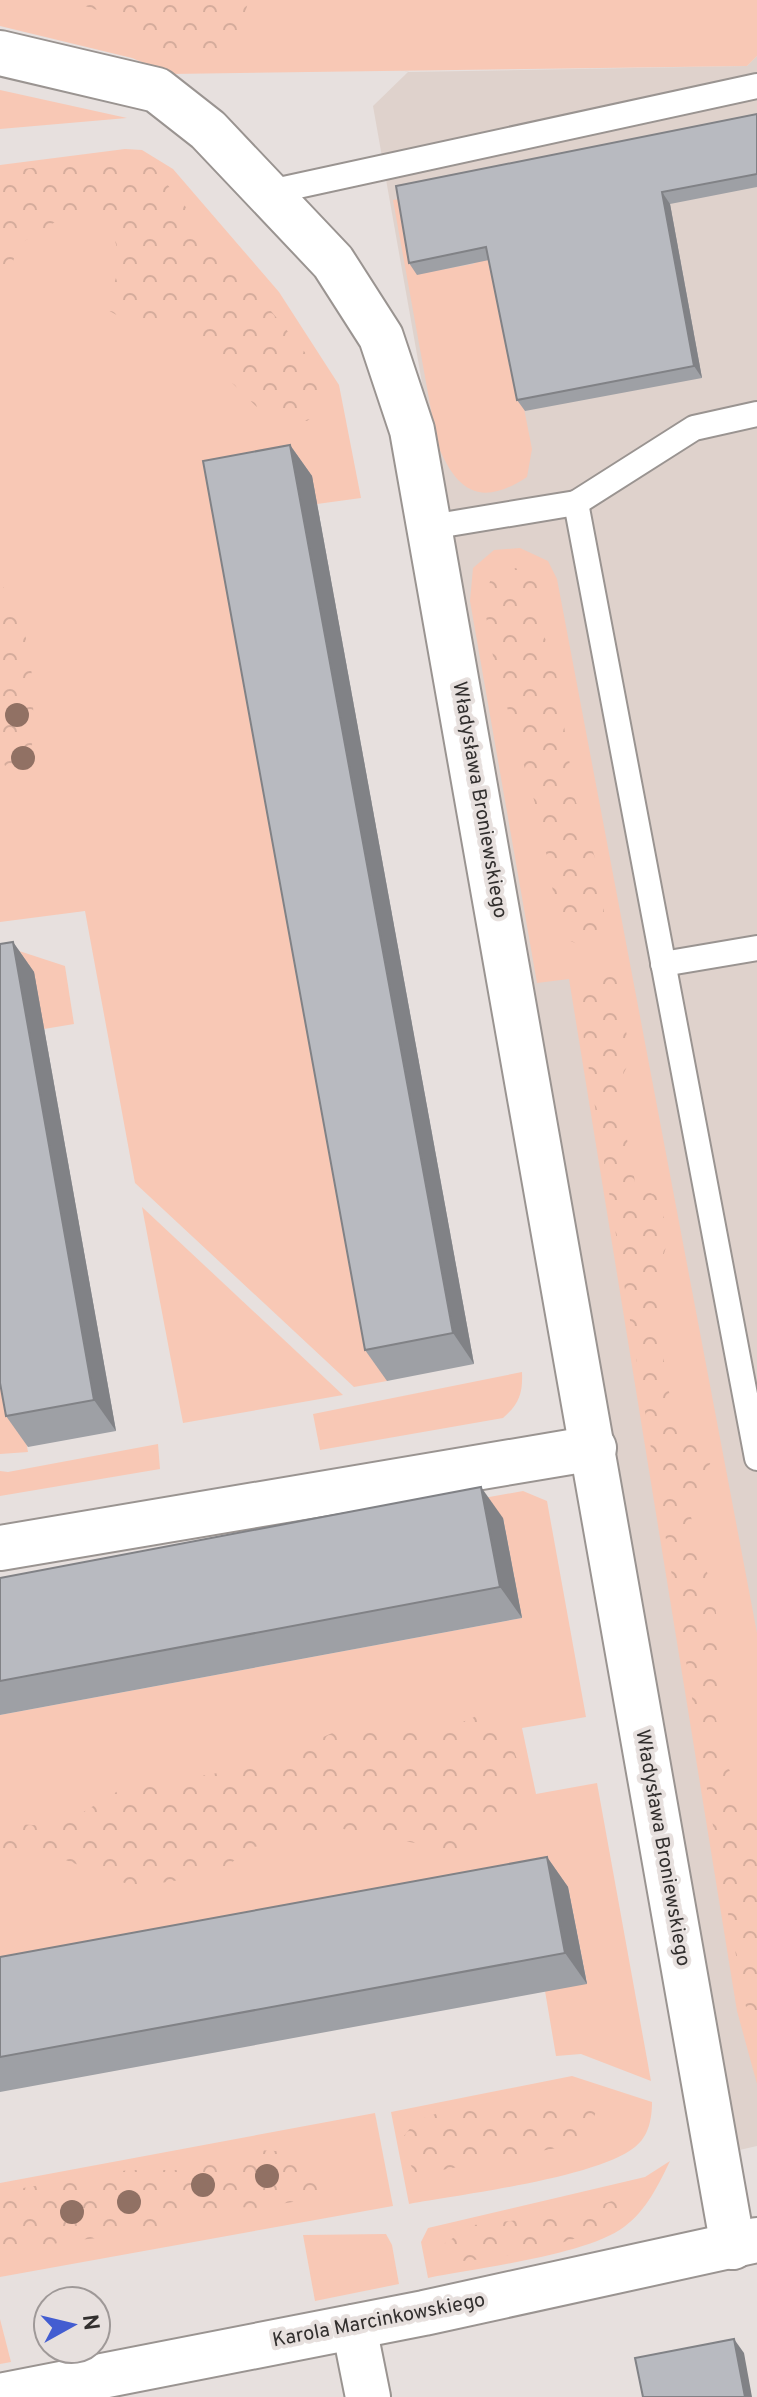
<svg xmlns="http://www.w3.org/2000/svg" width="757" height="2397" viewBox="0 0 757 2397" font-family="Overpass,sans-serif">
	<defs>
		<pattern id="forest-crowns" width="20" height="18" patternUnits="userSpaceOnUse" patternTransform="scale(2)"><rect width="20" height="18" fill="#f8c8b5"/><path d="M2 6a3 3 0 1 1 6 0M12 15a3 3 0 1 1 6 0" fill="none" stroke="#d5ac9c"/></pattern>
	</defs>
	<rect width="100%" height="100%" fill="#e7e0de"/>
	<path fill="#dfd2cc" d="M 150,0 L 409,72 L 747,66 L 757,56 L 757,2146 L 735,2151 L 373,106 L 408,72 Z"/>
	<g fill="#f8c8b5">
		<path d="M 0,0 L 757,0 L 757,56 L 747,66 L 171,74 L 132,58 L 0,26 Z"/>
		<path d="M 0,90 L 127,118 L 0,129 Z"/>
		<path d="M 125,149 L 142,150 L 173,169 L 279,292 L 339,385 L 361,498 L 317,504 L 224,492 L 387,1381 L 354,1387 L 135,1183 L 85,911 L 0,922 L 0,165 Z"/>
		<path d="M 404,198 L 417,274 L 473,264 L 493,251 L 532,449 L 527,477 C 480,508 456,491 437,443 L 393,200 Z"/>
		<path d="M 520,548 L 548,561 L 557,579 L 757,1633 L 757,2084 L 737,2011 L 569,979 L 537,983 L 470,601 L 473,568 L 494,550 Z"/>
		<path d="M 13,949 L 65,966 L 74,1024 L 44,1029 Z"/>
		<path d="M 142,1207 L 343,1395 L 183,1423 Z"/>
		<path d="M 0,1294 L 28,1452 L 0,1454 Z"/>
		<path d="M 522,1372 C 523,1393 519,1404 503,1418 L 320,1450 L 313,1414 Z"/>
		<path d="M 158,1444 L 160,1469 L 0,1496 L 0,1471 L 8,1472 Z"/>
		<path d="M 523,1491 L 547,1501 L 586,1717 L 522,1728 L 536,1794 L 597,1783 L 651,2081 L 581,2054 L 556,2056 L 545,1991 L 587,1983 L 568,1887 L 0,1992 L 0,1715 L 522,1618 L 503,1518 L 456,1503 Z"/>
		<path d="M 572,2076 L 652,2102 C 652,2118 649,2136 635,2147 C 596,2178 463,2194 409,2204 L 391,2112 Z"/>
		<path d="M 375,2113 L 393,2206 L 0,2277 L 0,2183 Z"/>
		<path d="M 670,2161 C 659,2184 646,2211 624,2227 C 587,2255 477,2268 428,2278 L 421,2242 L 428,2228 L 645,2177 Z"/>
		<path d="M 386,2234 L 392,2245 L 399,2284 L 315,2301 L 303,2235 Z"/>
		<path d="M 0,2319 L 11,2362 L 0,2364 Z"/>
	</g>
	<g fill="url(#forest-crowns)">
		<path d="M 67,0 L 248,0 L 248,2 L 237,46 L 206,55 L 155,48 L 103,12 Z"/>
		<path d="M 110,158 L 153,167 L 326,378 L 322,409 L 307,421 L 268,418 L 221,372 L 207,342 L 190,318 L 152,335 L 106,309 L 121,262 L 110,223 L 68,214 L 18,245 L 0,305 L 0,172 Z"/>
		<path d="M 515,568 L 533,572 L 540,593 L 541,629 L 554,659 L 575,799 L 604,884 L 604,923 L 580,945 L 561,937 L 541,824 L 494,662 L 483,599 L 493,574 Z"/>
		<path d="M 0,583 C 35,626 35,693 32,746 L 16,762 L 5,766 L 0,751 Z"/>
		<path d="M 606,966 L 616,974 L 631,1059 L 617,1086 L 636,1187 L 658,1196 L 669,1238 L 658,1272 L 660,1337 L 675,1428 L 713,1457 L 689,1510 L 714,1596 L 724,1679 L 715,1715 L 727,1764 L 749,1819 L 757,1825 L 757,2037 L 751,2033 L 724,1893 L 576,991 L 585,973 Z"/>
		<path d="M 479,1715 L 501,1717 L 517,1759 L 519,1793 L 502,1816 L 475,1833 L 454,1858 L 420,1844 L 343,1829 L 249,1848 L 218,1874 L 135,1887 L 63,1859 L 23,1859 L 0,1865 L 0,1823 L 48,1826 L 72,1819 L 118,1791 L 262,1765 L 354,1723 L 437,1733 Z"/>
		<path d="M 539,2100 L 569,2100 L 597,2109 L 588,2133 L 567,2146 L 416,2175 L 408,2160 L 404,2136 L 416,2121 L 441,2112 Z"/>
		<path d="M 257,2150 L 295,2152 L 321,2166 L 322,2187 L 305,2200 L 255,2208 L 224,2206 L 136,2234 L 69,2241 L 0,2254 L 0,2192 L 128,2170 L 181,2170 Z"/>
		<path d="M 617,2199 L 620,2211 C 597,2245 482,2262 442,2262 L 445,2243 L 474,2225 L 580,2213 Z"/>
	</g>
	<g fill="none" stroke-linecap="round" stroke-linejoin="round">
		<g stroke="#9a9491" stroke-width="28">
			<g id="service">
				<path d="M 270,192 L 757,86"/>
				<path d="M 576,503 L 694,428 L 757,414"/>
				<path d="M 431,527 L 576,503 L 757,1458"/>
				<path d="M 663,964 L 757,948"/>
			</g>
		</g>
		<g stroke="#9a9491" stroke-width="48">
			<g id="minor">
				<path d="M 0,53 L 157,90 L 208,130 L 333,262 L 381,337 L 412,430 L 733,2247"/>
				<path d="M 0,1548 L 594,1448"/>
				<path d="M 354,2327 L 368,2397"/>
				<path d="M 0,2396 L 424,2313 L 757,2240"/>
			</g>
		</g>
		<use href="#service" stroke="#fff" stroke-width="24"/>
		<use href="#minor" stroke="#fff" stroke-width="44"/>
	</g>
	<g fill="#917164">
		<circle cx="17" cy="715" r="12"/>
		<circle cx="23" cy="758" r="12"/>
		<circle cx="267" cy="2176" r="12"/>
		<circle cx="203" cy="2185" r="12"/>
		<circle cx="129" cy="2202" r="12"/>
		<circle cx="72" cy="2212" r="12"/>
	</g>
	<g fill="#9ea0a5">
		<path d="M 757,114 L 757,187 L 670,204 L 702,378 L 525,411 L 517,400 L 489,260 L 417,275 L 409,263 Z"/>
		<path d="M 290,445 L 312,476 L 474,1364 L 387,1381 L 365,1350 Z"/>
		<path d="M 13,942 L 34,972 L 116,1431 L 28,1447 L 6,1416 Z"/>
		<path d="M 503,1518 L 522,1618 L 0,1715 L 0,1578 Z"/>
		<path d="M 547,1857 L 568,1887 L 587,1984 L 0,2092 L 0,1957 Z"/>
	</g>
	<g fill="#818286">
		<path d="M 662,192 L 670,204 L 702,378 L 694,366 Z"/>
		<path d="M 290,445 L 312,476 L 474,1364 L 453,1333 Z"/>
		<path d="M 13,942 L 34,972 L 116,1431 L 94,1400 Z"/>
		<path d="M 481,1487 L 503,1518 L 522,1618 L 500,1587 Z"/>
		<path d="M 547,1857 L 568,1887 L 587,1984 L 565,1953 Z"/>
		<path d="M 734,2339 L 744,2353 L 752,2397 L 745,2397 Z"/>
	</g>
	<g fill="#b8bac0" stroke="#818286" stroke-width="2">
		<path d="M 757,114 L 757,174 L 662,192 L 694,366 L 517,400 L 486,247 L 409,263 L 396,186 Z"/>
		<path d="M 290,445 L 453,1333 L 365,1350 L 203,461 Z"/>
		<path d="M 13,942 L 94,1400 L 6,1416 L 0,1383 L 0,944 Z"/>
		<path d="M 481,1487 L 500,1587 L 0,1681 L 0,1578 Z"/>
		<path d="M 547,1857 L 565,1953 L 0,2057 L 0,1957 Z"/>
		<path d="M 734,2339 L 745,2397 L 643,2397 L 635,2358 Z"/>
	</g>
	<g text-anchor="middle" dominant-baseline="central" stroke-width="8" stroke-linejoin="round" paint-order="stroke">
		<g font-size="20" fill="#322f2e" stroke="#e7e0de">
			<text transform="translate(479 800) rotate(80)">Władysława Broniewskiego</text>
			<text transform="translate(662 1848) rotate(80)">Władysława Broniewskiego</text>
			<text transform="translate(379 2321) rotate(-11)">Karola Marcinkowskiego</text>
		</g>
	</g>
	<g transform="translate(72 2325) rotate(82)"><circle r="38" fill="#e7e0de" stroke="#9f9998" stroke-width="2"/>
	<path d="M0-6L14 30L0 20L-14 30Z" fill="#435dd1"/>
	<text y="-12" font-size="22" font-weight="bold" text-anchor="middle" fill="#322f2e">N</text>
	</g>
</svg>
